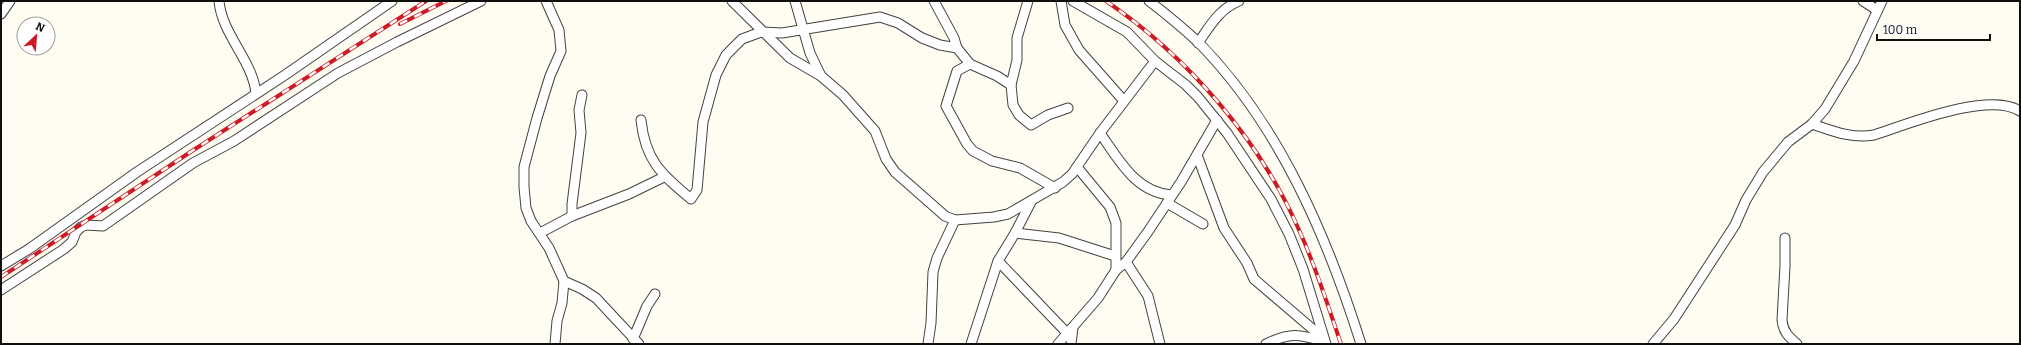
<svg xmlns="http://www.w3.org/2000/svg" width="2021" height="345" viewBox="0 0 2021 345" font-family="Bitter,serif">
	<rect width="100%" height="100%" fill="#fffcf2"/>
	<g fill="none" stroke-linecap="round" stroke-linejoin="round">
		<g stroke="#424242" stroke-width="11">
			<g id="minor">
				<path d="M 219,1 C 222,35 252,59 256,93"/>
				<path d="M 546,1 L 559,30 L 561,51 L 550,76 L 537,118 L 524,167 L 524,187 L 526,208 L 531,221 L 549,248 L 564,281 L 562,303 L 557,321 L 555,344"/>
				<path d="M 732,1 L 790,58 L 821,76 L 843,95 L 875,131 L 886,159 L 895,172 L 945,216 L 955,220 L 994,217 L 1008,214 L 1063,182 L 1072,174 L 1100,133 L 1155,61"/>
				<path d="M 795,1 L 810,53 L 821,76"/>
				<path d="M 934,1 L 954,38 L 957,48 L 970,64 L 997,76 L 1011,85"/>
				<path d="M 1028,1 L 1017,38 L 1017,60 L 1011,85 L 1013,105 L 1019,115 L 1031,125 L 1048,115 L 1068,108"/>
				<path d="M 1061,1 L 1065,25 L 1079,50 L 1124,101"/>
				<path d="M 1073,1 L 1127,32 L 1155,61 L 1186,85 L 1198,97 L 1227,133 L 1271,199 L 1289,234 L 1303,269 L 1326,344"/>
				<path d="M 1149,1 C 1166,14 1183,28 1198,42 C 1279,124 1327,236 1361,344"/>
				<path d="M 1863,1 L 1877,10"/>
				<path d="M 1,14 L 10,1"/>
				<path d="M 1198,43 C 1210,26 1219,9 1239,1"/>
				<path d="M 970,64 L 957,71 L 946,106 L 967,144 L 973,151 L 992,161 L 1020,168 L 1055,188"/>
				<path d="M 641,120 C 645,160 661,174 691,199 L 697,190 L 703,122 L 716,75 L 726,55 L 742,39 L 761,32 L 782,33 L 880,17 L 898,23 L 922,38 L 940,45 L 957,48"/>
				<path d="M 1812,124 C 1833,131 1852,139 1874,135 C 1908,124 1988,91 2020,111"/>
				<path d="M 1100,133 C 1119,160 1136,193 1172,195"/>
				<path d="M 1197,155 L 1224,228 L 1247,263 L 1254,279 L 1323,338"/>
				<path d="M 1077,167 L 1110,207 L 1116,223 L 1116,270"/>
				<path d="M 1167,203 L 1203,224"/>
				<path d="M 572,216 L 572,204 L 581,133 L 579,110 L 582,95"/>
				<path d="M 540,233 L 572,216 L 629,194 L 664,177"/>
				<path d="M 1015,233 L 1059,238 L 1115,256"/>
				<path d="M 1785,238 L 1785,266 L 1782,320 C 1783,332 1789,337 1797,344"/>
				<path d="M 998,261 L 1067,333"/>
				<path d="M 1126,262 L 1148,296 L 1160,344"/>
				<path d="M 1,266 L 29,249 L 137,172 L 285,75 L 392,1"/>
				<path d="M 564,281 L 582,289 L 596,298 L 639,344"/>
				<path d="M 1,290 L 64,249 L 72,242 L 76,232 L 81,227 L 86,225 L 103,226 L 193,163 L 234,141 L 338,73 L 397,42 L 481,1"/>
				<path d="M 633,339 L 647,306 L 655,294"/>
				<path d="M 928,344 L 931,323 L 933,272 L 937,258 L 955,220"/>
				<path d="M 971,344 L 998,261 L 1015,233 L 1031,202"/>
				<path d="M 1058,344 L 1098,298 L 1116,270 L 1126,262 L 1147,233 L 1181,182 L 1217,120"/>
				<path d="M 1071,344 L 1073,327"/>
				<path d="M 1266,344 C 1290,332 1300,334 1325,342"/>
				<path d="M 1653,344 L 1674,319 L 1735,225 L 1746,200 L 1763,172 L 1788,142 L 1812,124 L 1825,109 L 1854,61 L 1882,1"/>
			</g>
		</g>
		<use href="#minor" stroke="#fff" stroke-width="9"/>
		<g stroke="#cd1a25" stroke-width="4">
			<g id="rail">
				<path d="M 1106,1 C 1187,56 1260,140 1299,230 C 1316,267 1328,306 1341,344"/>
				<path d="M 400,24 L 446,1"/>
				<path d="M 1,277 L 192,151 L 426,1"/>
			</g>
		</g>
		<use href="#rail" stroke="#fff" stroke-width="2.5" stroke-dasharray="8" stroke-linecap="butt"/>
	</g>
	<rect width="2021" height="345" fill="none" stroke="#0f0f0f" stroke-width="4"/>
	<g transform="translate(36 36) rotate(26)"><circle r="19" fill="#ffffff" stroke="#9f9f9f"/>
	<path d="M0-3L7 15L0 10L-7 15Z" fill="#cd1a25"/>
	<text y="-6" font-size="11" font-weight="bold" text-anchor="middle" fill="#0f0f0f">N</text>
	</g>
	<path d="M1877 34v6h113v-6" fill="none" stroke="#0f0f0f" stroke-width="2"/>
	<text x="1883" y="34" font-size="12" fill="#0f0f0f" stroke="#ffffff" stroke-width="3" paint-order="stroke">100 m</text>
</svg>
